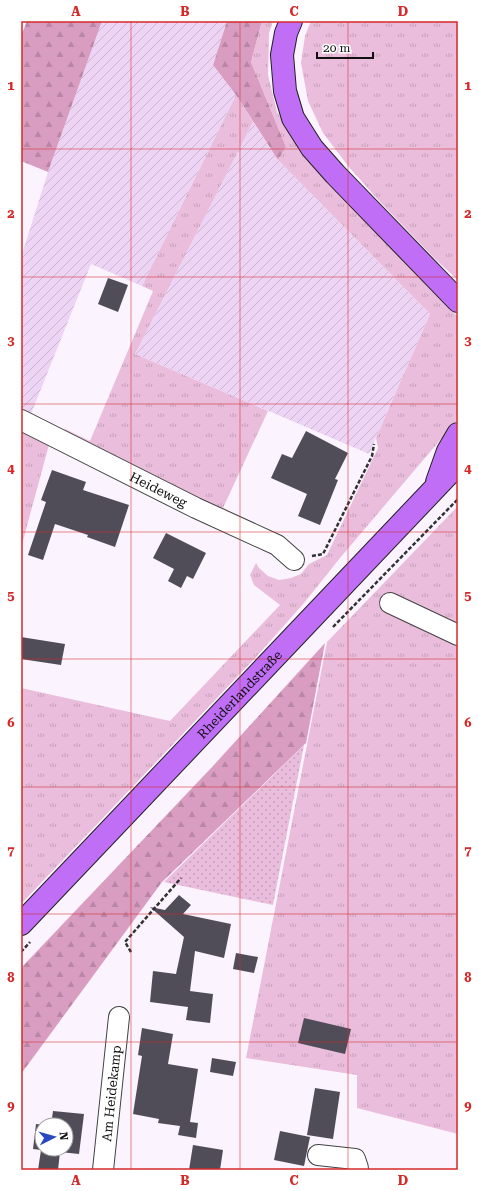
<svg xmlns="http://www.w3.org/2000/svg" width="479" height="1191" viewBox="0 0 479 1191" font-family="'Roboto Serif',serif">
	<defs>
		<pattern id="farmland-furrows" width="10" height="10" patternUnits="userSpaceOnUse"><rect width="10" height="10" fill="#edd4f5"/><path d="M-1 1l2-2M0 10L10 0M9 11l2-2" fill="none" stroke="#cab5d1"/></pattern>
		<pattern id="grass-tufts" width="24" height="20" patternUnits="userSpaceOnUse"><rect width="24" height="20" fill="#e9bddb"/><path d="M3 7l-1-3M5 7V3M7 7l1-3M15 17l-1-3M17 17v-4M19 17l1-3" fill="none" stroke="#c7a1bb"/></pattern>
		<pattern id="forest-firs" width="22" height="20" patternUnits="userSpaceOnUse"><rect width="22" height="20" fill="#da9dc2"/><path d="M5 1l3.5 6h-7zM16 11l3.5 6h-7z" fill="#ba86a6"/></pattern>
		<pattern id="park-dots" width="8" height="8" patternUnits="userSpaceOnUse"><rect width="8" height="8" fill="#e9bddb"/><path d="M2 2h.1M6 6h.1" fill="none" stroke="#c7a1bb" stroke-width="1.8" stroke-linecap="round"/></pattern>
	</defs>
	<rect width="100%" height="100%" fill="#fbf4ff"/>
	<g fill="url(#farmland-furrows)">
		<path d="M 102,21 L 227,21 L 213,65 L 236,95 L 142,286 L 91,264 L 31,414 L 21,408 L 21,257 L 48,172 Z"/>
		<path d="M 253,122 L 278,160 L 430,314 L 369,454 L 135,354 Z"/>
	</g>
	<g fill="url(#grass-tufts)">
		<path d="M 262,21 L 273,21 L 269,33 L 268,75 L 277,112 L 301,151 L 320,174 L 389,244 L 458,317 L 458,419 L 340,558 L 304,603 L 257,656 L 21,904 L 21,688 L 170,721 L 280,605 L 254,585 L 250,575 L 256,563 L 259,568 L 268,576 L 279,580 L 291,578 L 301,574 L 309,564 L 327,555 L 378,448 L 376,438 L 430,314 L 278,160 L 286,147 L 251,62 Z"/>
		<path d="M 311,21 L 458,21 L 458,280 L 434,258 L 381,203 L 349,167 L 323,133 L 308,101 L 301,63 L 305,36 Z"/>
		<path d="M 236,95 L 253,122 L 135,354 L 268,411 L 223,508 L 250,521 L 246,522 L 63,436 L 65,429 L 90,441 L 153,291 L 142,286 Z"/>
		<path d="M 21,426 L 50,441 L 21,548 Z"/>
		<path d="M 458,506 L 458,1134 L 357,1108 L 357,1075 L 246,1058 L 327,642 Z"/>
	</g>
	<g fill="url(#forest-firs)">
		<path d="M 27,21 L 102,21 L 48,172 L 21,161 L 21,36 Z"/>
		<path d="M 227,21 L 262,21 L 251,62 L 286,147 L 278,160 L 236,95 L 213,65 Z"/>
		<path d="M 325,643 L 306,743 L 162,882 L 21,1074 L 21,968 L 213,766 Z"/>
	</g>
	<path fill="url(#park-dots)" d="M 304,745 L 273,905 L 164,882 Z"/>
	<g fill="#504d59">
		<path d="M 108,278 L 128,285 L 118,312 L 98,304 Z"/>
		<path d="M 306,431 L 348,453 L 335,479 L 338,480 L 320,525 L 298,516 L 307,494 L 271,478 L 282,454 L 292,458 Z"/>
		<path d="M 52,470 L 86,482 L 83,490 L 129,505 L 115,547 L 87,537 L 88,535 L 55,524 L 43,560 L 28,555 L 46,502 L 41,500 Z"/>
		<path d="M 166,533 L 206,553 L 193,579 L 187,576 L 181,588 L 168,581 L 174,569 L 153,558 Z"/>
		<path d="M 21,637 L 65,644 L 61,665 L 21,659 Z"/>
		<path d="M 179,895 L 191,905 L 183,914 L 231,924 L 224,958 L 195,951 L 190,991 L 213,994 L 210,1023 L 186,1020 L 188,1007 L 150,1002 L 153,971 L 176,974 L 184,937 L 150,907 L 165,910 Z"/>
		<path d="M 236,953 L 258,957 L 254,973 L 233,969 Z"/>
		<path d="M 304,1018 L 351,1029 L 345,1054 L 298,1043 Z"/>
		<path d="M 142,1028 L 173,1034 L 168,1064 L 198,1069 L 190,1122 L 198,1123 L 196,1138 L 178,1135 L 180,1126 L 158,1123 L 159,1119 L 133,1114 L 142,1056 L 138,1055 Z"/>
		<path d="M 212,1058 L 236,1062 L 233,1076 L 210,1072 Z"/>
		<path d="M 315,1088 L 340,1092 L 333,1139 L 307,1135 Z"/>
		<path d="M 53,1111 L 84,1114 L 79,1154 L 60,1152 L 58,1170 L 38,1170 L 41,1150 L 33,1149 L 36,1124 L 45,1125 L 42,1125 L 42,1149 L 66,1149 L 66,1125 L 51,1125 Z"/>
		<path d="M 280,1131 L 310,1137 L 304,1166 L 274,1160 Z"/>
		<path d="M 193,1145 L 223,1150 L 220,1170 L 189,1170 Z"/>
	</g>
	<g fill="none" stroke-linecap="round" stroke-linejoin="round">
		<g stroke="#434343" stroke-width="22">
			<g id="minor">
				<path id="s1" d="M 21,420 L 196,508 L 277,545 L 294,560"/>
				<path d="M 390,603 L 458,635"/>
				<path d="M 318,1155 L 355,1159 L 358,1168 L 357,1170"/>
				<path id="s2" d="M 103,1170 L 119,1017"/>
			</g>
		</g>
		<g stroke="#212121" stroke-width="24">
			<g id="major">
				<path d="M 291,21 L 286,33 L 282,55 L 285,91 L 293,118 L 312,148 L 335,174 L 458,301"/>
				<path d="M 437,482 L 448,451 L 458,434"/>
				<path id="s3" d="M 21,924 L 458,464"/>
			</g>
		</g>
		<g stroke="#323232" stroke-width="2.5" stroke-dasharray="4 2" stroke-linecap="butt">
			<path d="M 312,556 L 323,554 L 372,456 L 374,444"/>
			<path d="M 333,627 L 458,499"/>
			<path d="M 21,952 L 30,942"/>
			<path d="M 131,952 L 125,942 L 181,878"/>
		</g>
		<use href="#minor" stroke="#fff" stroke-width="20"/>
		<use href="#major" stroke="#bf6ef5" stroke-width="22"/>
	</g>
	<path fill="none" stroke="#d62828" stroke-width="1" stroke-opacity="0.55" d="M 131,21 L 131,1170M 240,21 L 240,1170M 348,21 L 348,1170M 21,149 L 458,149M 21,277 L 458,277M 21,404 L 458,404M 21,532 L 458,532M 21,659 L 458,659M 21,787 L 458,787M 21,914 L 458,914M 21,1042 L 458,1042"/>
	<g text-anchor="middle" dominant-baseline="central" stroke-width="4" stroke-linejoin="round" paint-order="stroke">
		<g font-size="13" fill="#101010" stroke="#fff">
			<text stroke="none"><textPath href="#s1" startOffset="154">Heideweg</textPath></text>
			<text stroke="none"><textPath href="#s3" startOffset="317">Rheiderlandstraße</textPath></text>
			<text stroke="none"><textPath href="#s2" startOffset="77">Am Heidekamp</textPath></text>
		</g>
	</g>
	<rect width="479" height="1191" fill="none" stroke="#ffffff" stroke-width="44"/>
	<g transform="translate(54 1137) rotate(84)"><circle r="19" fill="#ffffff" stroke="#9f9f9f"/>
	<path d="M0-3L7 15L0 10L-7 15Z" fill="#2a49be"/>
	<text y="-6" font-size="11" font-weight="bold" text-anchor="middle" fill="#101010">N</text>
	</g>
	<path d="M317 52v6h56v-6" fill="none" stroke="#101010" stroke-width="2"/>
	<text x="323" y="52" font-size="12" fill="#101010" stroke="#ffffff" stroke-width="3" paint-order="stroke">20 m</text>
	<rect x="22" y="22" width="435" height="1147" fill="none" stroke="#d62828" stroke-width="1.5"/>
	<g font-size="13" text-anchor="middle" font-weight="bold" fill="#d62828">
		<text x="76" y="16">A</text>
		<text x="185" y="16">B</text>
		<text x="294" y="16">C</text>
		<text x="403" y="16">D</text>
		<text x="11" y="90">1</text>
		<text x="468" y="90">1</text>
		<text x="11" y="218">2</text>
		<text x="468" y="218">2</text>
		<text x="11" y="345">3</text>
		<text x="468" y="345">3</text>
		<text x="11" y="473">4</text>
		<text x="468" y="473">4</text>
		<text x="11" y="600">5</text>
		<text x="468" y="600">5</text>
		<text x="11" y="727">6</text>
		<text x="468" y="727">6</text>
		<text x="11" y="855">7</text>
		<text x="468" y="855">7</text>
		<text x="11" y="982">8</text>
		<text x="468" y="982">8</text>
		<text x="11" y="1110">9</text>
		<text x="468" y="1110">9</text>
		<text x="76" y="1185">A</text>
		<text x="185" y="1185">B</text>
		<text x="294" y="1185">C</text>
		<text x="403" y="1185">D</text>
	</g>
</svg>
